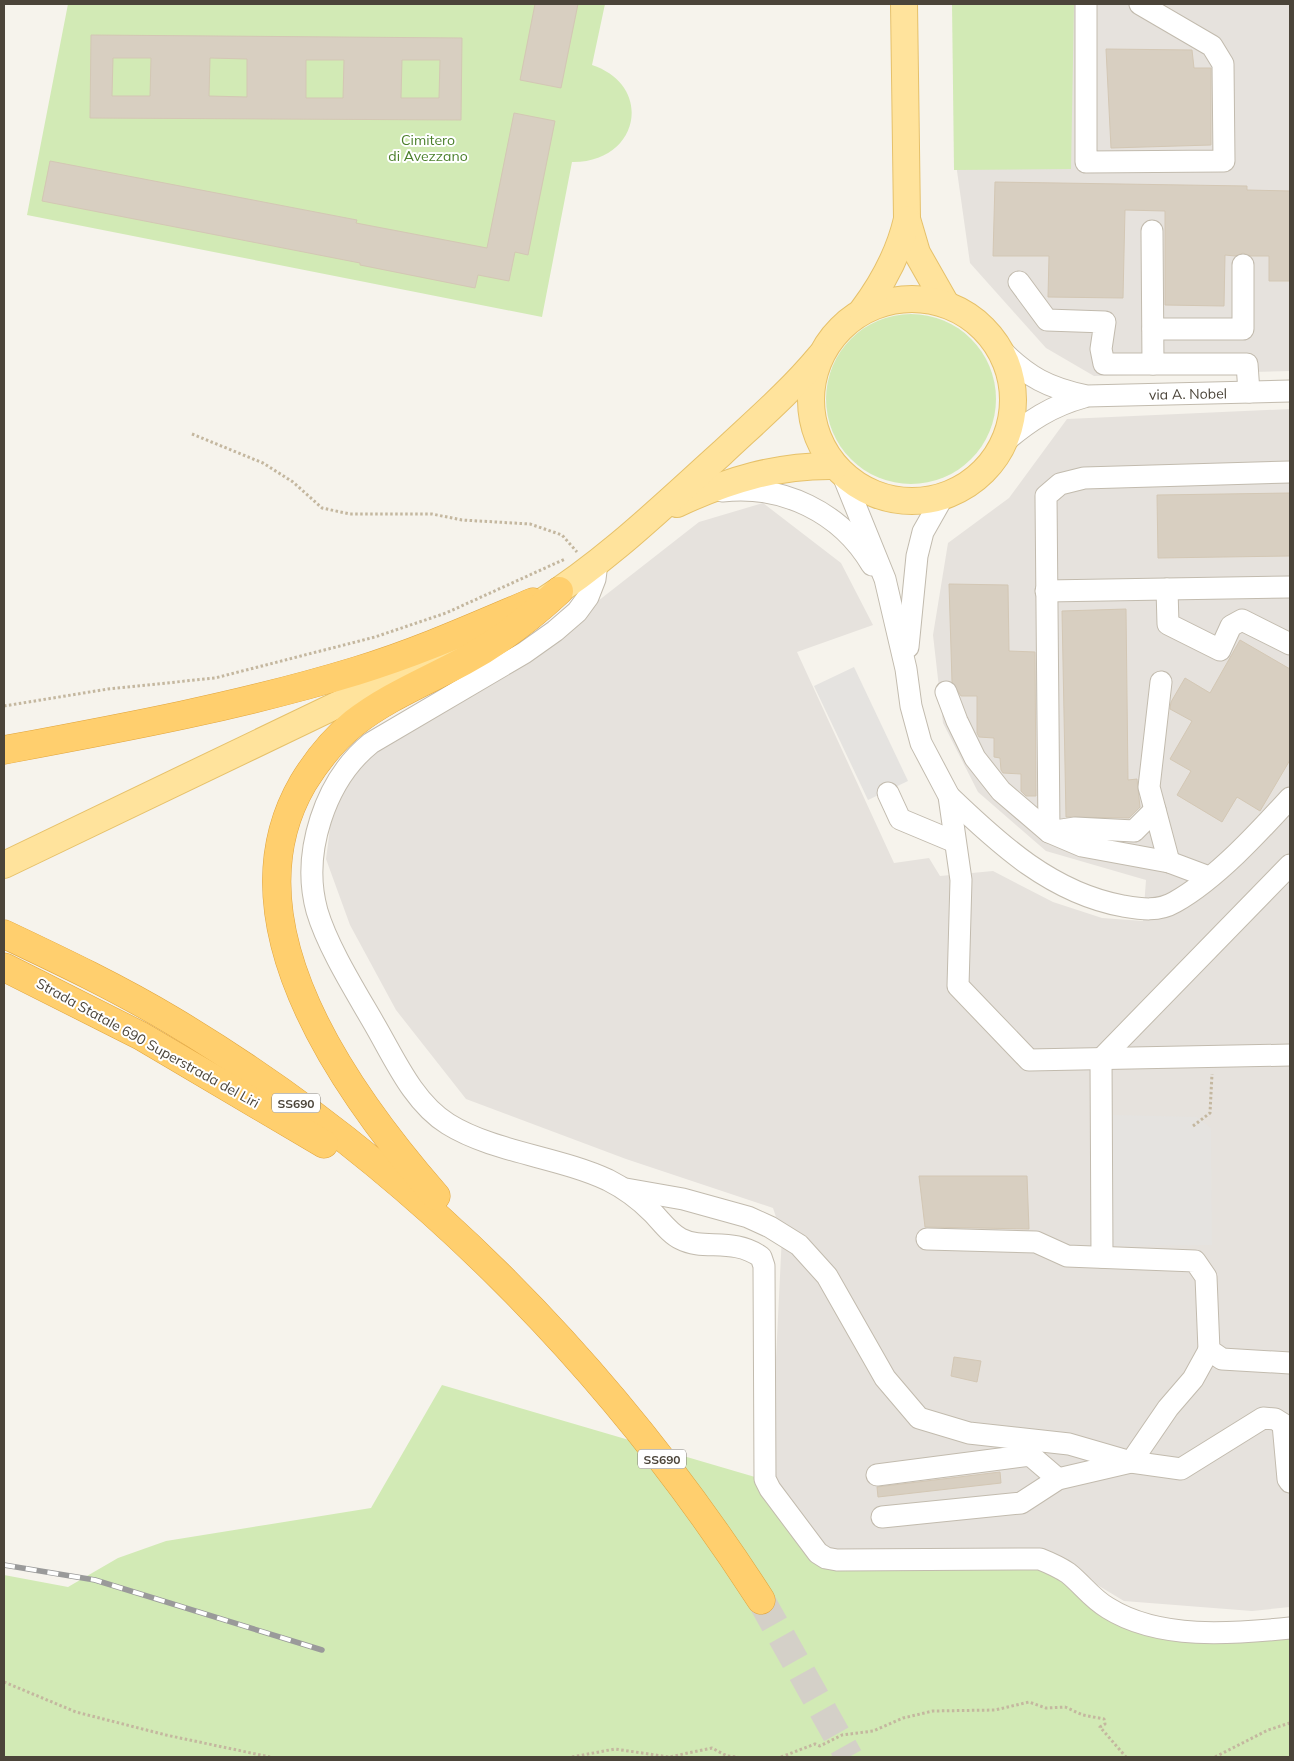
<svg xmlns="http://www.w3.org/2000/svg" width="1294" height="1761" viewBox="0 0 1294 1761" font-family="Mulish,sans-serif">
	<rect width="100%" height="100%" fill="#f6f3ec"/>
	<g fill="#e6e2dd">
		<path d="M 956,4 L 1290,4 L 1290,371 L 1094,376 L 1046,348 L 970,263 L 957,171 Z"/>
		<path d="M 1290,409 L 1290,1607 L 1252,1611 L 1124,1601 L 1044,1553 L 829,1555 L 770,1481 L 782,1235 L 773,1208 L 626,1159 L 466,1099 L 396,1010 L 350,925 L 326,859 L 335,790 L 377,740 L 566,626 L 699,522 L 763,503 L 841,563 L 873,625 L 797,652 L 894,863 L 929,858 L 940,876 L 993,871 L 1053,902 L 1102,918 L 1143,921 L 1146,880 L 1046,851 L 978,792 L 943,723 L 933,635 L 948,543 L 1009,498 L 1067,419 Z"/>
	</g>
	<g fill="#d2eab5">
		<path d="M 68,4 L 605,4 L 592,65 C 655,86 639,163 572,162 L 542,317 L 27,215 Z"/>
		<path d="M 952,4 L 1074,4 L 1071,169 L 954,170 Z"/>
		<circle cx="911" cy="399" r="85"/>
		<path d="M 442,1385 L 755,1477 L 811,1555 L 1043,1563 L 1098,1612 L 1290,1633 L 1290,1757 L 4,1757 L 4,1575 L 68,1587 L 118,1558 L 166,1541 L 371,1508 Z"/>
	</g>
	<g fill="#e5e3e0">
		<path d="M 854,667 L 908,781 L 868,800 L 814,686 Z"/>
		<path d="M 1113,1115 L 1197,1117 L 1211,1128 L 1212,1245 L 1112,1246 Z"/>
	</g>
	<g fill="#d8cfc1" stroke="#d3c7b4" fill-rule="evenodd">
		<path d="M 535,4 L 578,4 L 561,88 L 520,80 Z"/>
		<path d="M 91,35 L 462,38 L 461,120 L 90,118 ZM 113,58 L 151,58 L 150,96 L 112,96 ZM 210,58 L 247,59 L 247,97 L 209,96 ZM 306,60 L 344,60 L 343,98 L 306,98 ZM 402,60 L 440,60 L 439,98 L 401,98 Z"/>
		<path d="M 1106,49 L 1192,50 L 1194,68 L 1211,68 L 1211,145 L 1111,148 Z"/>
		<path d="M 514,113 L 555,121 L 528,255 L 515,252 L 509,281 L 478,275 L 475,288 L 360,265 L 360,263 L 42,201 L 50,161 L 357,220 L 356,223 L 487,248 Z"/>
		<path d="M 995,182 L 1247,186 L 1247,190 L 1290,191 L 1290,281 L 1269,281 L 1269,256 L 1251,256 L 1243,253 L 1235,256 L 1225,255 L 1224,306 L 1165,305 L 1165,211 L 1125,210 L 1123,298 L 1048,297 L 1049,256 L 993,256 Z"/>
		<path d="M 1290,493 L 1290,556 L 1158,558 L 1157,495 Z"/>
		<path d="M 949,584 L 1008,585 L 1009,651 L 1035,652 L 1036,796 L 1026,796 L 1021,791 L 1021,774 L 1003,773 L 1001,770 L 1000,758 L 994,757 L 994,738 L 979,737 L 977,733 L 977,696 L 961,696 L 952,682 Z"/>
		<path d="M 1126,609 L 1128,780 L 1137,779 L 1140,807 L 1129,818 L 1066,817 L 1062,611 Z"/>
		<path d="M 1240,640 L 1290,669 L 1290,760 L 1260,811 L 1237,797 L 1222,822 L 1177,795 L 1191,771 L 1170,759 L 1192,721 L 1170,709 L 1171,702 L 1185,678 L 1210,693 Z"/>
		<path d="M 919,1176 L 1027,1176 L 1029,1229 L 925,1227 Z"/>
		<path d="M 954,1357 L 981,1361 L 977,1382 L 951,1376 Z"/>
		<path d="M 1000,1472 L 1001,1483 L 878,1497 L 877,1487 Z"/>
	</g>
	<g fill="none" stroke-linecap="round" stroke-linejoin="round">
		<path stroke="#d4d0c8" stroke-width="28" stroke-dasharray="28 14" stroke-linecap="butt" d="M 761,1600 L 849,1757"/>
		<g stroke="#c2bbae" stroke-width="23">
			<g id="minor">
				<path d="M 1086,4 L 1086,162 L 1224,161 L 1223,64 L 1212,46 L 1140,4"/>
				<path d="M 1152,231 L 1153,364"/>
				<path d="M 1019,282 L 1047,320 L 1105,322 L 1101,349 L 1104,364 L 1247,364 L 1249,392"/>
				<path d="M 1153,329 L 1243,329 L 1243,265"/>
				<path d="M 1000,349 C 1028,377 1048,388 1087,396 L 1290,391"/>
				<path d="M 1003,443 C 1029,421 1051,406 1084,397"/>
				<path d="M 842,473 L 885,579 L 906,669 L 911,706 L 921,743 L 949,796 L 961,880 L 958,986 L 1029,1060 L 1290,1055"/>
				<path d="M 722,491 C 782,484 841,512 872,565"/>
				<path d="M 597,563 L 595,579 L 588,597 L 577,612 L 555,631 L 524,653 L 371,743 C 325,780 301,853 317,911 C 328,948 356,992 376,1027 C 395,1060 414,1103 448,1124 C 493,1152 559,1157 608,1180 C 624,1188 639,1199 652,1212 C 661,1221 670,1234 681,1239 C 704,1251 733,1237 761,1257 L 764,1266 L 765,1479 L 770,1489 L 818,1553 L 826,1558 L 837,1560 L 1040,1559 C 1050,1563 1059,1567 1068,1573 C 1082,1584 1092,1599 1108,1608 C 1159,1640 1232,1634 1290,1628"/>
				<path d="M 1167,589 L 1168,624 L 1220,650 L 1231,626 L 1242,620 L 1290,644"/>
				<path d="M 1046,591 L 1290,587"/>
				<path d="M 908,647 L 917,556 L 923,532 L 944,495"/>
				<path d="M 1161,682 L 1149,787 L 1169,862"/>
				<path d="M 946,692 L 957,721 L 975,758 L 1001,791 L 1049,832 L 1082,846 L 1169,862 L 1209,877"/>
				<path d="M 888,793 L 900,819 L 955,842"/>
				<path d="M 949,796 C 1000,845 1052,893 1123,906 C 1141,909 1158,912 1175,902 C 1216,879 1259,832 1290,798"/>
				<path d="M 1155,810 L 1134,831 L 1075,828 L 1049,832 L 1046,496 L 1060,484 L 1084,478 L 1290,472"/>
				<path d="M 626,1189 L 683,1199 L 748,1217 L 770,1227 L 799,1245 L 827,1276 L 885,1378 L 919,1418 L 969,1433 L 1069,1444 L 1131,1462 L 1181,1469 L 1263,1418 L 1275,1419 L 1283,1424 L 1288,1479 L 1290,1482"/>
				<path d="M 927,1239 L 1036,1242 L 1067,1256 L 1195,1261 L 1206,1277 L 1209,1350 L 1222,1359 L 1290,1363"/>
				<path d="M 1102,1257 L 1101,1059 L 1290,865"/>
				<path d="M 877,1475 L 1030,1455 L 1058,1479"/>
				<path d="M 882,1517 L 1021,1503 L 1058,1479 L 1131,1462 L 1168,1408 L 1193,1379 L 1209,1350"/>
			</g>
		</g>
		<g stroke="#e6c16a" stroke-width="28">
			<g id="major">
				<path d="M 904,4 L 907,219 L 917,253 L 946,304"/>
				<circle cx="912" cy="400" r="101"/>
				<path d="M 862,311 C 883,283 899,254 907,219"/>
				<path d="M 677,504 C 728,480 778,465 835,466"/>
				<path d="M 540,603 C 608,560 663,506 722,453 C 756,421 790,392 820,356"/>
				<path d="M 4,865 L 466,643"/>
			</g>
		</g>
		<g stroke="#e0a43c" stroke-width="29">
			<g id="highway">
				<path d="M 4,750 C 122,728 241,706 356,671 C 416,653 474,627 533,602"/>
				<path d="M 4,934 C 61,961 118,988 173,1021 C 412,1164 610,1366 761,1600"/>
				<path d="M 4,967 L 141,1036 L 324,1144"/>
				<path d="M 436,1196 C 347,1094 222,922 303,783 C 317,760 333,740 354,723 C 387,697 427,681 464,661 C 499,642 530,618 559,591"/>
			</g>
		</g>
		<g stroke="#c4b79f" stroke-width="3" stroke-dasharray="2.5 2.5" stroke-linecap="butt">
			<path d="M 192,434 L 263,463 L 293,482 L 322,508 L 350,514 L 432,514 L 462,520 L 530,524 L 562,535 L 577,552"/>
			<path d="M 4,706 L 108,689 L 215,678 L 375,637 L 446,613 L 565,559"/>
			<path d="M 1193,1126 L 1210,1113 L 1212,1074"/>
			<path d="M 4,1682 L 76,1712 L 166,1735 L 270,1757"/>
			<path d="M 572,1757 L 615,1749 L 669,1757 L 712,1748 L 727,1756 L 738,1757"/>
			<path d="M 781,1757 L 815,1744 L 820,1746 L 842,1735 L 873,1731 L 903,1718 L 933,1711 L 995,1710 L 1029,1702 L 1046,1708 L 1065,1707 L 1083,1715 L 1104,1719 L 1105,1724 L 1100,1727 L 1126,1757"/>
			<path d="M 1215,1757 L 1268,1730 L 1290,1723"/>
		</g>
		<use href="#minor" stroke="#fff" stroke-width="21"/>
		<use href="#major" stroke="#ffe39c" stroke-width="26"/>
		<use href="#highway" stroke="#ffcf6e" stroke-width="28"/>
		<g stroke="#9a9a9a" stroke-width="5.5">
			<path id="rail" d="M 4,1565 L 95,1580 L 322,1650"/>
		</g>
		<use href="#rail" stroke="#fff" stroke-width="4" stroke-dasharray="11" stroke-linecap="butt"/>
	</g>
	<g text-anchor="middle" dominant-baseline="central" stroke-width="4" stroke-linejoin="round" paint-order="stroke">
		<g fill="#fff" stroke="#817c74" stroke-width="1">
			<rect x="272" y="1093.5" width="48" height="19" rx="4"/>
			<rect x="638" y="1449.5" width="48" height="19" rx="4"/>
		</g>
		<g font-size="12" font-weight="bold" fill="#4b4439">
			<text x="296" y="1103">SS690</text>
			<text x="662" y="1459">SS690</text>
		</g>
		<g font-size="14" fill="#4a7f2a" stroke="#fff">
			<text x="428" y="140">Cimitero<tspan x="428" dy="16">di Avezzano</tspan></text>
		</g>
		<g font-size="14" fill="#4b4439" stroke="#fff">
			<text transform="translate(1188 394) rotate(-1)">via A. Nobel</text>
			<text transform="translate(148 1043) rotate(29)">Strada Statale 690 Superstrada del Liri</text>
		</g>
	</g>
	<rect width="1294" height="1761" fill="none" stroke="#4b4439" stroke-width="10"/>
</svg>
